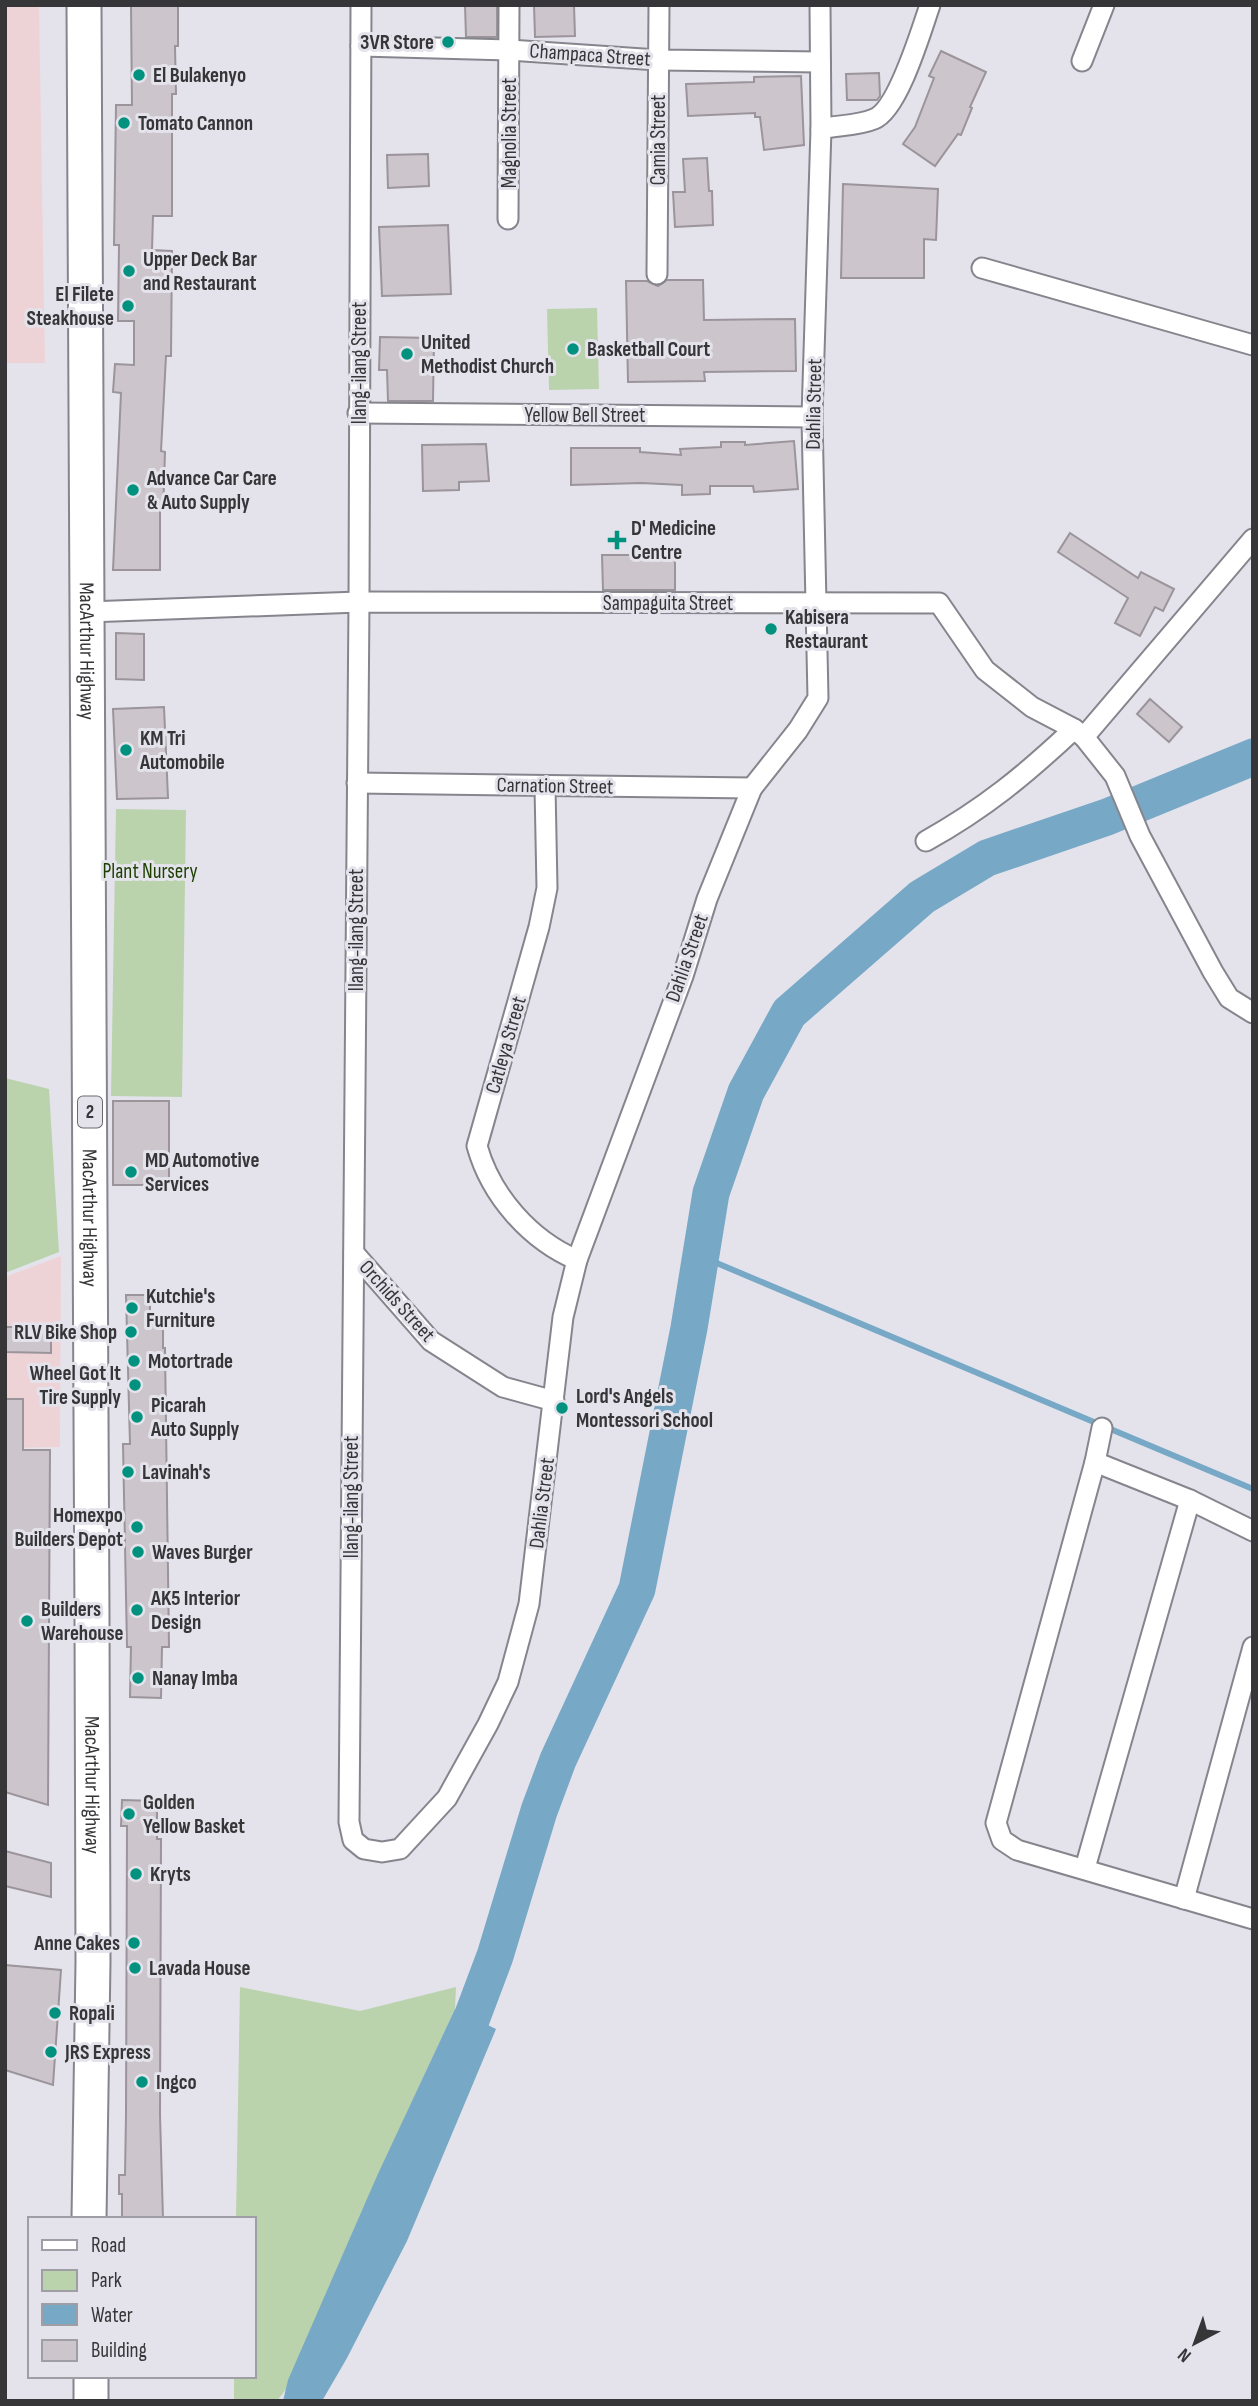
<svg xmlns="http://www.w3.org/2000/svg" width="1258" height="2406" viewBox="0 0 1258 2406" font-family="'Sofia Sans Condensed',sans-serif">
	<rect width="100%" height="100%" fill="#e4e3ec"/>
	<g fill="#eed3d6">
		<path d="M 5,5 L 39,5 L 45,363 L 5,363 Z"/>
		<path d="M 61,1256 L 60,1447 L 5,1448 L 5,1277 Z"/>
	</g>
	<g fill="#bad3ad">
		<path d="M 597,308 L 599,389 L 549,390 L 547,309 Z"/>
		<path d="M 116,809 L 186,810 L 182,1097 L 111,1096 Z"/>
		<path d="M 5,1078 L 49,1089 L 59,1252 L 5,1273 Z"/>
		<path d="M 240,1987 L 360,2011 L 456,1987 L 455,2009 L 404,2119 L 286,2389 L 277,2401 L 234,2401 L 234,2376 L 254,2376 L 254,2219 L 236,2219 Z"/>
	</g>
	<path fill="#77a8c6" d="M 455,2009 L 496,2029 L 407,2241 L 347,2358 L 322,2401 L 283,2401 L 288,2380 L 377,2176 Z"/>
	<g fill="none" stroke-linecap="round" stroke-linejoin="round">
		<path stroke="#77a8c6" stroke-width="6" d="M 700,1256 L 1253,1489"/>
		<path stroke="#77a8c6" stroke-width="37" d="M 454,2065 L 495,1956 L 539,1811 L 558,1760 L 637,1589 L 689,1328 L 711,1193 L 746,1092 L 789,1013 L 922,897 L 987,858 L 1107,817 L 1253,757"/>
	</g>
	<g fill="#ccc5cb" stroke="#9b949b" stroke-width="2">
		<path d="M 131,5 L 178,5 L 178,46 L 175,46 L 176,94 L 172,94 L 172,216 L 153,216 L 152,250 L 172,251 L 171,356 L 166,356 L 161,451 L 165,452 L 163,511 L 160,511 L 160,570 L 113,570 L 121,393 L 113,392 L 115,364 L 134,365 L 134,321 L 118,321 L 119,245 L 114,245 L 116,105 L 132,105 Z"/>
		<path d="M 465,5 L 497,5 L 497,37 L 466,37 Z"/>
		<path d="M 534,5 L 574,5 L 575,36 L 535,37 Z"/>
		<path d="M 941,51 L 986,72 L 970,107 L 972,108 L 961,135 L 958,134 L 935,166 L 903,144 L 915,127 L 934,78 L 929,76 Z"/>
		<path d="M 879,73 L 880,96 L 877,100 L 847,100 L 846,74 Z"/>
		<path d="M 801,76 L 804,145 L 764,150 L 760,117 L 755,117 L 755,113 L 688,116 L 686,84 L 754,82 L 754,77 Z"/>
		<path d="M 428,154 L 429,186 L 388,188 L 387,155 Z"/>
		<path d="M 707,158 L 709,191 L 712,191 L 713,225 L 675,227 L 673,192 L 685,192 L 683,159 Z"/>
		<path d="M 843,184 L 938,189 L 936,240 L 924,239 L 924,278 L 841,278 Z"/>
		<path d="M 448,225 L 451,294 L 382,296 L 379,227 Z"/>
		<path d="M 667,280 L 703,280 L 704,320 L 795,319 L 796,371 L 704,372 L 705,381 L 628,382 L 626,281 L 647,281 L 658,286 Z"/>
		<path d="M 380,337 L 434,338 L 433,401 L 388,401 L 387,370 L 379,370 Z"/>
		<path d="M 794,441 L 798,489 L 754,492 L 753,486 L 710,486 L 710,494 L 682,495 L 682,485 L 641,483 L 571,485 L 571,448 L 640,448 L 640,452 L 681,455 L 680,449 L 721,447 L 721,442 L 745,442 L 745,445 Z"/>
		<path d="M 486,444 L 489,481 L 459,482 L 459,490 L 423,491 L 422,445 Z"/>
		<path d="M 1070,533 L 1138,578 L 1141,572 L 1174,589 L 1163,611 L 1155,607 L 1140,636 L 1115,623 L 1128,598 L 1058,552 Z"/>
		<path d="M 647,552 L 675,552 L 675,590 L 603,590 L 602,555 L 647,555 Z"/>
		<path d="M 116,633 L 144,634 L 144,680 L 116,679 Z"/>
		<path d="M 1150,699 L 1182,727 L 1169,742 L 1137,714 Z"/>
		<path d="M 164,707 L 168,798 L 117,799 L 113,709 Z"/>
		<rect x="113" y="1101" width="56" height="84"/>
		<path d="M 126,1295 L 150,1295 L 150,1321 L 163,1321 L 163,1348 L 165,1348 L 169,1647 L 162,1647 L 161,1698 L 130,1697 L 131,1647 L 127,1647 L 123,1444 L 130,1444 Z"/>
		<path d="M 5,1327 L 51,1327 L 51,1353 L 5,1352 Z"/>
		<path d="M 5,1399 L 23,1399 L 23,1450 L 50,1450 L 48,1805 L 5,1792 Z"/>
		<path d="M 122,1800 L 157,1801 L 157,1839 L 161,1839 L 160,2115 L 163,2219 L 122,2219 L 122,2194 L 119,2194 L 119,2175 L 125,2175 L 126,2115 L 127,1826 L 121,1826 Z"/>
		<path d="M 5,1851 L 51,1863 L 51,1897 L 5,1886 Z"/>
		<path d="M 5,1965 L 61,1970 L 53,2085 L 5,2070 Z"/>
	</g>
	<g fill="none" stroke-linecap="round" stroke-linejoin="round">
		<g stroke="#85858d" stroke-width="23">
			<g id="street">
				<path d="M 361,5 L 359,602 L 349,1822 L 353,1840 L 364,1849 L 382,1852 L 400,1849 L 447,1798 L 488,1724 L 508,1682 L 529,1604 L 563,1317 L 577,1260 L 683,976 L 707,899 L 752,788 L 798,730 L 818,698 L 812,417 L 821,129 L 820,5"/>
				<path d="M 361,46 L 509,50 L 658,60 L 820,62"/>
				<path d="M 1082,61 L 1104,5"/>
				<path d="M 821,129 C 837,125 858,126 874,119 C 898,110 921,31 930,5"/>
				<path d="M 508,219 L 509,5"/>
				<path d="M 982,268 L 1253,345"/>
				<path d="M 657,274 L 659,5"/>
				<path d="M 358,413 L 812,417"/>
				<path d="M 88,612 L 359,602 L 939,603 L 985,670 L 1032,707 L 1074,729 L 1084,737 L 1115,776 L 1140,836 L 1213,972 L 1229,998 L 1253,1013"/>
				<path d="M 1084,737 L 1253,539"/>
				<path d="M 357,783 L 752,788"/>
				<path d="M 545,787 L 547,888 L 539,927 L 477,1146 C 491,1196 530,1240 577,1260"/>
				<path d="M 926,841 C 985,808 1025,775 1074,729"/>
				<path d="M 354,1253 L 431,1341 L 503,1387 L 554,1401"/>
				<path d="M 1102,1428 L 1095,1462 L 996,1823 L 1002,1840 L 1017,1850 L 1253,1919"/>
				<path d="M 1095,1462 L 1190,1500 L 1253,1531"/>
				<path d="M 1085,1868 L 1190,1500"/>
				<path d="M 1184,1899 L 1253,1647"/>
			</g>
		</g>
		<g stroke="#85858d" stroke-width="37">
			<g id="highway">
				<path id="s1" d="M 84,5 L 92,1619 L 93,1962 L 89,2219"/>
				<path d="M 91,2376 L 91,2401"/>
			</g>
		</g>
		<use href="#street" stroke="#fff" stroke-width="19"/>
		<use href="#highway" stroke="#fff" stroke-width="33"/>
	</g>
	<g fill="#00927f" stroke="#e4e3ec" stroke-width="2.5">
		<circle cx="448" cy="42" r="7"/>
		<circle cx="139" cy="75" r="7"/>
		<circle cx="124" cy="123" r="7"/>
		<circle cx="129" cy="271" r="7"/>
		<circle cx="128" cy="306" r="7"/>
		<circle cx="573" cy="349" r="7"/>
		<circle cx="407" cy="354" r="7"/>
		<circle cx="133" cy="490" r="7"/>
		<path d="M613.5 529.5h7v7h7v7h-7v7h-7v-7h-7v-7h7z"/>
		<circle cx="771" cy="629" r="7"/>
		<circle cx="126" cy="750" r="7"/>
		<circle cx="131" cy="1172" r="7"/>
		<circle cx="132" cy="1308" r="7"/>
		<circle cx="131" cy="1332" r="7"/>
		<circle cx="134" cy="1361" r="7"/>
		<circle cx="135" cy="1385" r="7"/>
		<circle cx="562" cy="1408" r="7"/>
		<circle cx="137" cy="1417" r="7"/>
		<circle cx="128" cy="1472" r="7"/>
		<circle cx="137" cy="1527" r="7"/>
		<circle cx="138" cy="1552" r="7"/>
		<circle cx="137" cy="1610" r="7"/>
		<circle cx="27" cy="1621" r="7"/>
		<circle cx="138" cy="1678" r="7"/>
		<circle cx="129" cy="1814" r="7"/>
		<circle cx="136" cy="1874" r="7"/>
		<circle cx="134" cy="1943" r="7"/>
		<circle cx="135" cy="1968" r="7"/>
		<circle cx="55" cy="2013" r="7"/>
		<circle cx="51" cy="2052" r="7"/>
		<circle cx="142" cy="2082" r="7"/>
	</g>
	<g text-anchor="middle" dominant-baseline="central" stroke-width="6" stroke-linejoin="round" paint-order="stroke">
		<rect fill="#e4e3ec" stroke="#6a6a6f" stroke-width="2" x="78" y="1096.5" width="24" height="31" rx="5"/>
		<g font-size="19" font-weight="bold" fill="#363639">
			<text x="90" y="1112">2</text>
		</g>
		<g font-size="21" font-weight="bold" fill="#363639" stroke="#e4e3ec" text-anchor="start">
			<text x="434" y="42" text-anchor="end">3VR Store</text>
			<text x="153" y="75">El Bulakenyo</text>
			<text x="138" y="123">Tomato Cannon</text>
			<text x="143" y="259">Upper Deck Bar<tspan x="143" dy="24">and Restaurant</tspan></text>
			<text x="114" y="294" text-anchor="end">El Filete<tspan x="114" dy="24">Steakhouse</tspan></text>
			<text x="421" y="342">United<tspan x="421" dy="24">Methodist Church</tspan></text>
			<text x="587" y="349">Basketball Court</text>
			<text x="147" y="478">Advance Car Care<tspan x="147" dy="24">&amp; Auto Supply</tspan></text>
			<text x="631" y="528">D' Medicine<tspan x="631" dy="24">Centre</tspan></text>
			<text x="785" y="617">Kabisera<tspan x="785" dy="24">Restaurant</tspan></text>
			<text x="140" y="738">KM Tri<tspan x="140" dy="24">Automobile</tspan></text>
			<text x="145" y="1160">MD Automotive<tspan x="145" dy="24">Services</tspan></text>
			<text x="146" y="1296">Kutchie's<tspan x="146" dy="24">Furniture</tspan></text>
			<text x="117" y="1332" text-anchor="end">RLV Bike Shop</text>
			<text x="148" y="1361">Motortrade</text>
			<text x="121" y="1373" text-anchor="end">Wheel Got It<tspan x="121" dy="24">Tire Supply</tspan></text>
			<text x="576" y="1396">Lord's Angels<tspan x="576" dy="24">Montessori School</tspan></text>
			<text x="151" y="1405">Picarah<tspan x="151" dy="24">Auto Supply</tspan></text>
			<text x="142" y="1472">Lavinah's</text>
			<text x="123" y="1515" text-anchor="end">Homexpo<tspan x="123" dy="24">Builders Depot</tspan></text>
			<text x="152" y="1552">Waves Burger</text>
			<text x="151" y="1598">AK5 Interior<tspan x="151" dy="24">Design</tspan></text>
			<text x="41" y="1609">Builders<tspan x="41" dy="24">Warehouse</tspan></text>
			<text x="152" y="1678">Nanay Imba</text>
			<text x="143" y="1802">Golden<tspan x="143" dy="24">Yellow Basket</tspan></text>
			<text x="150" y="1874">Kryts</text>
			<text x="120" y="1943" text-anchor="end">Anne Cakes</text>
			<text x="149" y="1968">Lavada House</text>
			<text x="69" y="2013">Ropali</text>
			<text x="65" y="2052">JRS Express</text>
			<text x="156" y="2082">Ingco</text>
		</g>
		<g font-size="21" fill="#363639" stroke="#e4e3ec">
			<text transform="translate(590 55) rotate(4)">Champaca Street</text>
			<text transform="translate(509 133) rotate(-90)">Magnolia Street</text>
			<text transform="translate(658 140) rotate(-90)">Camia Street</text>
			<text transform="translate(359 363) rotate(-90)">Ilang-ilang Street</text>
			<text transform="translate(814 404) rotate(-89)">Dahlia Street</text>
			<text x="585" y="415">Yellow Bell Street</text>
			<text x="668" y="603">Sampaguita Street</text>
			<text stroke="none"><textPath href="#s1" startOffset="646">MacArthur Highway</textPath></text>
			<text transform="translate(555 786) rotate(1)">Carnation Street</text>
			<text transform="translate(356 930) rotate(-90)">Ilang-ilang Street</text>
			<text transform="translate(687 958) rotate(-71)">Dahlia Street</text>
			<text transform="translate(506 1045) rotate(-74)">Catleya Street</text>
			<text stroke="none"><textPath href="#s1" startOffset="1213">MacArthur Highway</textPath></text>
			<text transform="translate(397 1301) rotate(48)">Orchids Street</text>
			<text transform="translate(351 1497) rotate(-90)">Ilang-ilang Street</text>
			<text transform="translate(542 1503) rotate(-83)">Dahlia Street</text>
			<text stroke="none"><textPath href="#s1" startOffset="1780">MacArthur Highway</textPath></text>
		</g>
		<g font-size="21" fill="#1d3f00" stroke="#e4e3ec">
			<text x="150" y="871">Plant Nursery</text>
		</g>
	</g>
	<rect width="1258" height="2406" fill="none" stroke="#363639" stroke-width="14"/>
	<rect x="28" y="2217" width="228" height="161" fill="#e4e3ec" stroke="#9e9ea4" stroke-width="2"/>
	<rect x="42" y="2240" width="35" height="10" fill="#ffffff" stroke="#9e9ea4" stroke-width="2"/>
	<text x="91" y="2252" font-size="21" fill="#363639">Road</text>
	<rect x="42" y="2270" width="35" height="21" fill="#bad3ad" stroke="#9e9ea4" stroke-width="2"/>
	<text x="91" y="2287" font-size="21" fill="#363639">Park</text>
	<rect x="42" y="2304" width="35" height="21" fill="#77a8c6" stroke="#9e9ea4" stroke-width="2"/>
	<text x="91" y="2322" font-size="21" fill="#363639">Water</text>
	<rect x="42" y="2340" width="35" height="21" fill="#ccc5cb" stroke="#9e9ea4" stroke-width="2"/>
	<text x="91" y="2357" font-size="21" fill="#363639">Building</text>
	<g transform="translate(1195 2343) rotate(221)" stroke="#e4e3ec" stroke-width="5" paint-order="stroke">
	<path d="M0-5L12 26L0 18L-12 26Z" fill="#363639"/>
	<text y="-10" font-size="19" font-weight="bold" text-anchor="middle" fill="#363639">N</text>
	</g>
</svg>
